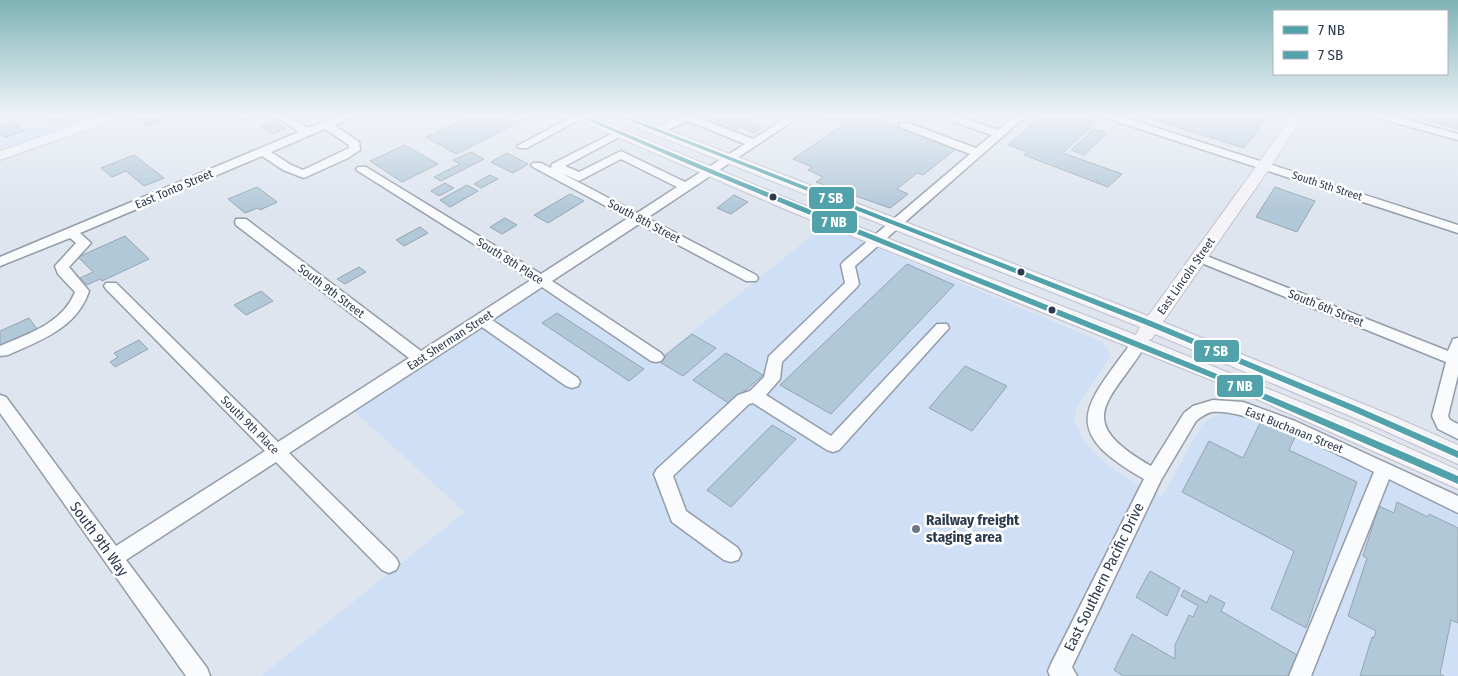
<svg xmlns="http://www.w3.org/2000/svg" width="1458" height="676" viewBox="0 0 1458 676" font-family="'Fira Sans Condensed',sans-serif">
	<rect width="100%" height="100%" fill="#dee5ef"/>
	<g fill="#cfdff6">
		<path d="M 0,116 L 95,116 L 0,149 Z"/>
		<path d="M 824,226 L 1102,342 L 1108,349 L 1109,359 L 1077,406 L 1075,421 L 1083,440 L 1097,456 L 1119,473 L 1162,497 L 1201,426 L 1210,418 L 1224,413 L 1243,413 L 1265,421 L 1332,451 L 1458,511 L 1458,676 L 261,676 L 465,512 L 355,412 L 541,290 L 653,363 Z"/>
	</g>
	<g fill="#b1c8d9" stroke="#96a4af">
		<path d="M 46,116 L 74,116 L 54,123 Z"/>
		<path d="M 146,116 L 152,116 L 159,121 L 148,126 L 138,118 Z"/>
		<path d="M 231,116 L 255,116 L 240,122 Z"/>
		<path d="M 472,116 L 490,116 L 511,126 L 456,154 L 426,137 Z"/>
		<path d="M 720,116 L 760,116 L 749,122 L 762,128 L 754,133 L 740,127 L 734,132 L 710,121 Z"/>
		<path d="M 816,116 L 854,116 L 845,122 L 836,119 L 832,122 Z"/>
		<path d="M 856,116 L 870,116 L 956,149 L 923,175 L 917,173 L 897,189 L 908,194 L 890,208 L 816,182 L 823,177 L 808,170 L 812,167 L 793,159 Z"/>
		<path d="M 1041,116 L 1078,116 L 1096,122 L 1063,153 L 1122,174 L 1108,187 L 1024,155 L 1027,152 L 1008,145 Z"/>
		<path d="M 1142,116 L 1268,116 L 1244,148 Z"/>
		<path d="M 1420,116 L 1458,116 L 1458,129 L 1419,118 Z"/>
		<path d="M 274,121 L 285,129 L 272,134 L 261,127 Z"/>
		<path d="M 14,122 L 24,131 L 5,137 L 0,133 L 0,127 Z"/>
		<path d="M 1094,129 L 1107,133 L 1084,155 L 1071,150 Z"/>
		<path d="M 405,145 L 438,164 L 402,182 L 370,161 Z"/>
		<path d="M 471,152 L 484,159 L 441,181 L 434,177 L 460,164 L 453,160 Z"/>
		<path d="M 507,153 L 528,164 L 513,173 L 491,162 Z"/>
		<path d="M 134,155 L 164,178 L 144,186 L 126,171 L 112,177 L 101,168 Z"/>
		<path d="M 490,175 L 498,179 L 481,188 L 474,184 Z"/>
		<path d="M 445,183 L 454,188 L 439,196 L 431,191 Z"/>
		<path d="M 467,185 L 478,191 L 450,207 L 440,200 Z"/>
		<path d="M 257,187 L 277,202 L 260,210 L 258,208 L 245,213 L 228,199 Z"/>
		<path d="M 1275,187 L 1315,201 L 1297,232 L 1256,217 Z"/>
		<path d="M 570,194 L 584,201 L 548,223 L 534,215 Z"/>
		<path d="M 734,195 L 748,202 L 731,214 L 717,208 Z"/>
		<path d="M 505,218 L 517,225 L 502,234 L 490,227 Z"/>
		<path d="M 420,227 L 428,233 L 404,246 L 396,240 Z"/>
		<path d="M 125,236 L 149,259 L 102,281 L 100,279 L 87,285 L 80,278 L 93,272 L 78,257 Z"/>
		<path d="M 907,264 L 954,285 L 831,414 L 780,385 Z"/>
		<path d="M 359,267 L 366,272 L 345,284 L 337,279 Z"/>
		<path d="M 261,291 L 273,301 L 246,315 L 234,305 Z"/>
		<path d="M 557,313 L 644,369 L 629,381 L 542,323 Z"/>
		<path d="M 29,318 L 37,329 L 0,345 L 0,331 Z"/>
		<path d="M 692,334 L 716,348 L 683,376 L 658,361 Z"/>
		<path d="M 139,340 L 148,349 L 115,367 L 110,362 L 118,357 L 114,353 Z"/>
		<path d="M 726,353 L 763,375 L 730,404 L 693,380 Z"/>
		<path d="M 965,366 L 1007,386 L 972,431 L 929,408 Z"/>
		<path d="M 1261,421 L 1295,437 L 1289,450 L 1357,482 L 1306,628 L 1271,609 L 1294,551 L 1182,492 L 1209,441 L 1243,458 Z"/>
		<path d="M 772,425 L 796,439 L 731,507 L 707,490 Z"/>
		<path d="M 1397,502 L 1428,517 L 1429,514 L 1458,528 L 1458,623 L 1451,620 L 1440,674 L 1444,676 L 1360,676 L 1372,637 L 1374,638 L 1376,631 L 1348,616 L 1367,558 L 1363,556 L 1379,506 L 1394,513 Z"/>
		<path d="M 1150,571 L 1180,588 L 1167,616 L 1136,597 Z"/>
		<path d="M 1184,590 L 1207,603 L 1210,595 L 1225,603 L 1221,611 L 1299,656 L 1292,676 L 1123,676 L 1114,670 L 1132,634 L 1175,659 L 1175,645 L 1189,615 L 1193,617 L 1198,606 L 1181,596 Z"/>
	</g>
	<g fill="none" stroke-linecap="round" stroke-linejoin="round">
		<g stroke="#939ca9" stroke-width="3">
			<g id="minor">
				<path d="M 275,116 L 287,116 L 308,128 L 339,116 L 352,116 L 351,118 L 334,125 L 359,142 L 360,150 L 348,158 L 304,178 L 283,170 L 262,156 L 80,233 L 91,243 L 69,267 L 89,291 C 77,328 41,340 8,355 L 0,356 L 0,346 C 28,334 63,323 75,292 L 58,274 L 55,266 L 76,243 L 70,238 L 0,266 L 0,257 L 299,132 ZM 325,129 L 349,145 L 349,148 L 303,170 L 291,165 L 271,152 Z"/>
				<path d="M 501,116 L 531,116 L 530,118 L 514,121 L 502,118 Z"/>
				<path d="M 574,116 L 586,116 L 527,148 L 519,148 L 517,146 Z"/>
				<path d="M 685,116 L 693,116 L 753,139 L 784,119 L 788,118 L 793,121 L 647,218 L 756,275 L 758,278 L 756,281 L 746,281 L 639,224 L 552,281 L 661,353 L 664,357 L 661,361 L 656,362 L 651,361 L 542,287 L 492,320 L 578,378 L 580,382 L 578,386 L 572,388 L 566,386 L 482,327 L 289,453 L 396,558 L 399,564 L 396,570 L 389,573 L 382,570 L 276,462 L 126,560 L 207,668 L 210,676 L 186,676 L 0,413 L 0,395 L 6,397 L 116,546 L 265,451 L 106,289 L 104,286 L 106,283 L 116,283 L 278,442 L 409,358 L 236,225 L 235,222 L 236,219 L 246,219 L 421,351 L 531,280 L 358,171 L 356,169 L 358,167 L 366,167 L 541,274 L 628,218 L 533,167 L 531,165 L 533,163 L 541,163 L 551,168 L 552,164 L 619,130 L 625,133 L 623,135 L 565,166 L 579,172 L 621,151 L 685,182 L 745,144 L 688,121 C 677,124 669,131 658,134 L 652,131 L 672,119 ZM 621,159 L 677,187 L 637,213 L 561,173 L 579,181 Z"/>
				<path d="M 942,116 L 956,116 L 998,130 L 1015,116 L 1026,116 L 855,266 L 859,284 L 857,287 L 782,362 L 780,379 L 766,395 L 831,436 L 937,324 L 947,324 L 949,328 L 839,450 L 833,452 L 827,450 L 753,403 L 749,404 L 673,476 L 686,511 L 738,548 L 741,554 L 738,560 L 731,562 L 724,560 L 672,522 L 654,474 L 657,469 L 738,395 L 750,391 L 764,377 L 769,356 L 845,283 L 841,265 L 843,262 L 970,154 L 900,127 L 899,125 L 900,123 L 908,123 L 976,148 L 992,135 L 943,118 Z"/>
				<path d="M 1105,116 L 1120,116 L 1458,225 L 1458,233 L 1106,118 Z"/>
				<path d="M 1377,116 L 1393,116 L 1458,134 L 1458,140 L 1378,118 Z"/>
				<path d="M 1199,253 L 1448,351 L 1453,339 L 1458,338 L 1458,375 L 1448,416 L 1450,420 L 1458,424 L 1458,439 L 1438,429 L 1432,416 L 1446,362 L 1194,260 L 1192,257 Z"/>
				<path d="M 1139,338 L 1144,339 L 1147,343 C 1112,401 1069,419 1151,466 L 1184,413 L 1193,406 L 1213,400 L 1243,402 L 1295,421 L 1458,496 L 1458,513 L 1389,479 L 1311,676 L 1289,676 L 1374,472 C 1339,455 1248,407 1212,412 C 1206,413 1201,417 1196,421 L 1161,480 L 1072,667 L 1077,676 L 1050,676 L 1048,671 L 1051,664 L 1144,479 C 1055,429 1087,405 1134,339 Z"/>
			</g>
		</g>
		<g stroke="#c0c0cc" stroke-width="2">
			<g id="major">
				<path d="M 100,116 L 119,116 L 117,119 L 0,160 L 0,151 Z"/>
				<path d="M 574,116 L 591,116 L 805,206 L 1136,335 L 1140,327 L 616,119 L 614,116 L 632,116 L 1148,316 L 1258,164 L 1291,116 L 1303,116 L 1271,166 L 1163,322 L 1395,417 L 1458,445 L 1458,464 L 1381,429 L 1155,334 L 1152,339 L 1148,340 L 1357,425 L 1458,470 L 1458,489 L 1234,389 L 794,213 L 576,119 Z"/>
			</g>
		</g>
		<use href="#minor" fill="#fafbfd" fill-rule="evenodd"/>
		<use href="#major" fill="#f4f3f8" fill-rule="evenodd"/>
		<g stroke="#fff" stroke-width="3">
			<path id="bus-1" d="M 578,116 L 585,116 C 874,240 1170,349 1458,476 L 1458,484 L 1237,388 L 798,210 L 688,164 Z"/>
		</g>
		<g stroke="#fff" stroke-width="3">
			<path id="bus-2" d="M 618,116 L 625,116 L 1149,320 L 1358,407 L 1458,451 L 1458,458 L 1352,411 L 1144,324 Z"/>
		</g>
		<use href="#bus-1" fill="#52a2ab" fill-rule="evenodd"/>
		<use href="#bus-2" fill="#52a2ab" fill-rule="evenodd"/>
	</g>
	<linearGradient id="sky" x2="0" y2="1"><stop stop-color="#7eb4b6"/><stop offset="0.55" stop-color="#f0f3f8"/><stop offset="1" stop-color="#f0f3f8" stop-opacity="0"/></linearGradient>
	<rect width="1458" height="210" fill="url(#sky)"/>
	<g fill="#2d3b4e" stroke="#fff" stroke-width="2">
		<circle cx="773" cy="197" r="4.5"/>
		<circle cx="1021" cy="272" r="4.5"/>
		<circle cx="1052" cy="310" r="4.5"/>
	</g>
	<circle fill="#6b7686" stroke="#fff" stroke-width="2" cx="916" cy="529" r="5"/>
	<g text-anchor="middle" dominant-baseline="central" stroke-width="5" stroke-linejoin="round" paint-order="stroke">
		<g font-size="11" fill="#2d3b4e" stroke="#fff">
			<text transform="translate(1327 186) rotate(18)">South 5th Street</text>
		</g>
		<g font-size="12" fill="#2d3b4e" stroke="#fff">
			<text transform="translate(174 189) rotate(-23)">East Tonto Street</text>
			<text transform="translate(644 221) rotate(28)">South 8th Street</text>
			<text transform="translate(510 261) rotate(32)">South 8th Place</text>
			<text transform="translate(1186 276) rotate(-55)">East Lincoln Street</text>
			<text transform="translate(331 291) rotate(37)">South 9th Street</text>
			<text transform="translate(1326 308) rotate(22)">South 6th Street</text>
			<text transform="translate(450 340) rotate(-33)">East Sherman Street</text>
			<text transform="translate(250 425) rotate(45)">South 9th Place</text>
			<text transform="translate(1294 430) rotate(22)">East Buchanan Street</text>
		</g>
		<g font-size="15" font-weight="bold" fill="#2d3b4e" stroke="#fff" text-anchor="start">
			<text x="926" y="520">Railway freight<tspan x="926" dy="17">staging area</tspan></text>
		</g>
		<g font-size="15" fill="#2d3b4e" stroke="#fff">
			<text transform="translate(99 539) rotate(54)">South 9th Way</text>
			<text transform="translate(1104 577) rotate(-64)">East Southern Pacific Drive</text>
		</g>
	</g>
	<g stroke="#fff" stroke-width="2">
		<rect x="808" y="186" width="47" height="24" rx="5" fill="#52a2ab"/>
		<rect x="811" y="210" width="47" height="24" rx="5" fill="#52a2ab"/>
		<rect x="1193" y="339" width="47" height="24" rx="5" fill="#52a2ab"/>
		<rect x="1216" y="374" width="48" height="24" rx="5" fill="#52a2ab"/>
	</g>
	<g font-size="14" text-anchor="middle" font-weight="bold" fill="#fff">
		<text x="831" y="203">7 SB</text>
		<text x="834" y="227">7 NB</text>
		<text x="1216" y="356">7 SB</text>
		<text x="1240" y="391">7 NB</text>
	</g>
	<rect x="1273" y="10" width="175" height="65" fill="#ffffff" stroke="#abb1b8"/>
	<rect x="1283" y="26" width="25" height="8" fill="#52a2ab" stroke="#abb1b8"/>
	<text x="1318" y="35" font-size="15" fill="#2d3b4e">7 NB</text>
	<rect x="1283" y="51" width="25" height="8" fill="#52a2ab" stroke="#abb1b8"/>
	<text x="1318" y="60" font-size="15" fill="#2d3b4e">7 SB</text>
</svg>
